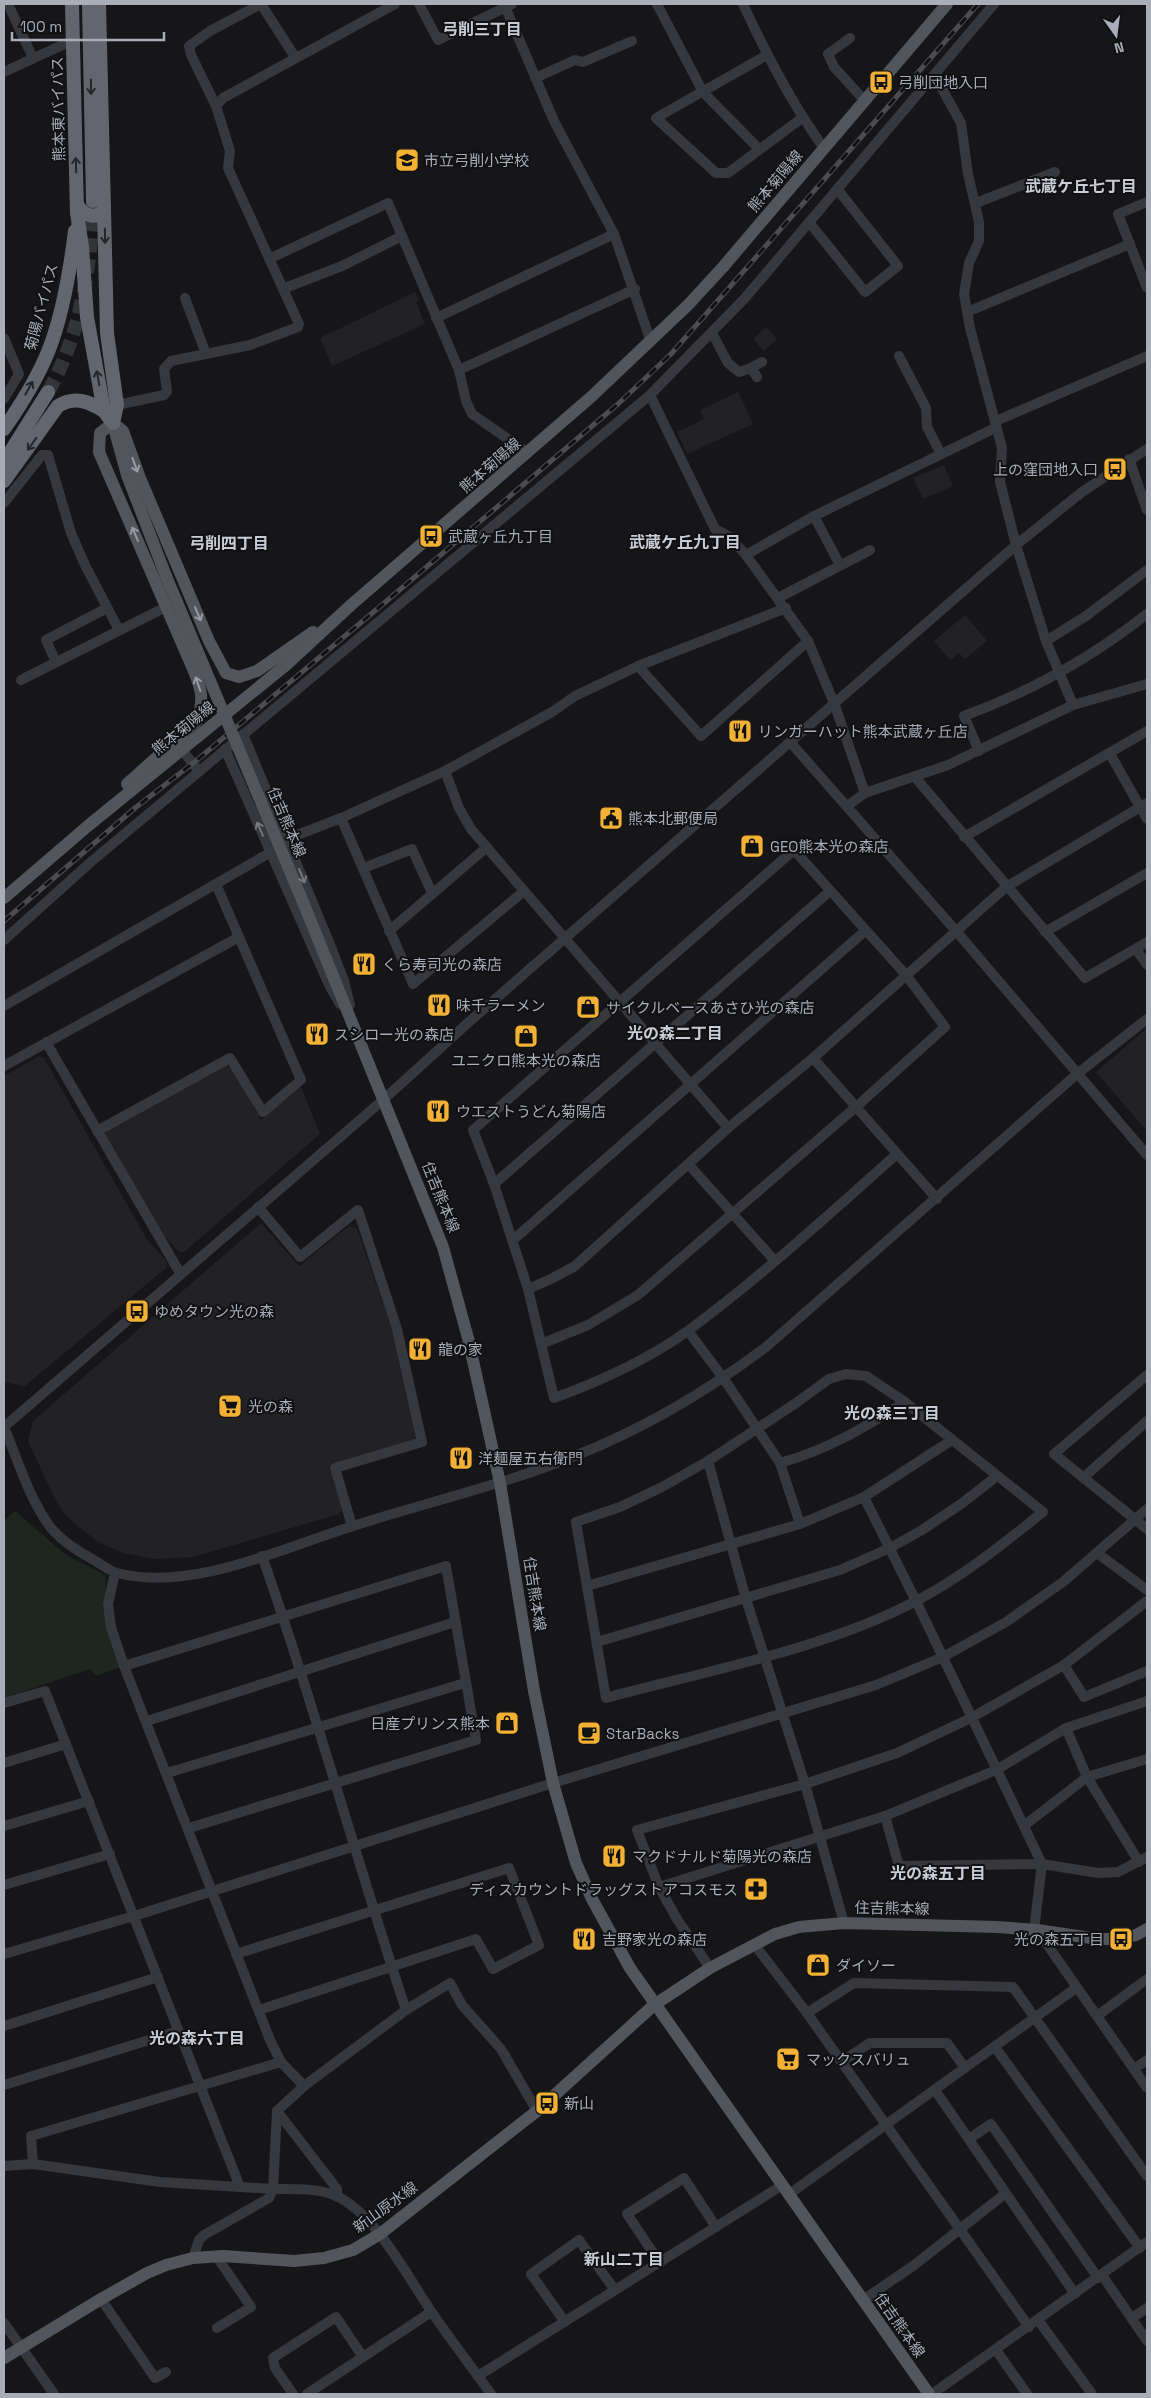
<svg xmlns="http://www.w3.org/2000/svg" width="1151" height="2398" viewBox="0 0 1151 2398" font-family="'Space Grotesk','Noto Sans JP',sans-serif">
	<rect width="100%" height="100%" fill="#161618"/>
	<g fill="#222225">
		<path d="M 415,292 L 419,300 L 416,302 L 425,324 L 332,366 L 320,338 Z"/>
		<path d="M 766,327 L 777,339 L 764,351 L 753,339 Z"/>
		<path d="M 738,392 L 753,424 L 687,454 L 677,432 L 704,419 L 700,410 Z"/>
		<path d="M 944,465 L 953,486 L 923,499 L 913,478 Z"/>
		<path d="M 965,615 L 987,641 L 965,659 L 959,653 L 950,660 L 934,641 Z"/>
		<path d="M 1147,1028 L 1147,1131 L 1096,1072 Z"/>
		<path d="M 39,1056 L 44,1058 L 146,1238 L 167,1262 L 167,1267 L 25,1386 L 5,1382 L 4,1379 L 4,1076 Z"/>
		<path d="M 226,1066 L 231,1068 L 261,1120 L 301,1087 L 320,1134 L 184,1252 L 179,1252 L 160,1231 L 105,1135 L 106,1131 Z"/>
		<path d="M 261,1223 L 299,1266 L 349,1226 L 357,1228 L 395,1339 L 417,1436 L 413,1440 L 329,1467 L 342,1509 L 339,1514 L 193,1557 L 155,1559 L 123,1553 L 97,1541 L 75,1524 L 63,1512 L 52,1493 L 28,1441 L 33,1421 Z"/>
	</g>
	<path fill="#1e261f" d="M 15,1511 L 65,1554 L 105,1575 L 108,1630 L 121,1667 L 96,1676 L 90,1669 L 4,1698 L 4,1521 Z"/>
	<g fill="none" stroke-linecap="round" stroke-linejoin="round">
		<path stroke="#333438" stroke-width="14" stroke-dasharray="14 7" stroke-linecap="butt" d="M 48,392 C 81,334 91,267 93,201"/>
		<g stroke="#37383d" stroke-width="10">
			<path d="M 8,4 L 33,58"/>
			<path d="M 261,4 L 295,57"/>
			<path d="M 419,4 L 438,40 L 512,4"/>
			<path d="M 504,4 L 554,121 L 614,234 L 650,339"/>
			<path d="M 657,4 L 703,92 L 759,149"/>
			<path d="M 743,4 C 766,54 791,103 824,148"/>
			<path d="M 850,38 L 828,54 L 834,67 L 865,101"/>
			<path d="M 767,55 L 656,118 L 716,173 L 728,173 L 802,118"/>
			<path d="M 4,72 L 73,40"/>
			<path d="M 935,76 L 961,123 L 968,174 L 979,222 L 979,241 L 969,263 L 964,294 L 970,328 L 1002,448 L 1000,482 L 1016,545 L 1046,641 L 1073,705"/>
			<path d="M 535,78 L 575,60 L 583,62 L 632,41"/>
			<path d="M 216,106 L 191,55 L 189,46 L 210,31 L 261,4"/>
			<path d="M 1147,202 L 1118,214 L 1147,288"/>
			<path d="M 976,203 L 1055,172"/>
			<path d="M 809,222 L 865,292 L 898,266 L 838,190"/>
			<path d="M 271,258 L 388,203 L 459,370 L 466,401 L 472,414 L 528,453"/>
			<path d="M 285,288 L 342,266 L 402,236"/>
			<path d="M 185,298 L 206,354"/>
			<path d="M 967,312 L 1130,244"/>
			<path d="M 436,318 L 614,234"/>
			<path d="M 712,333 L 728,363 L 739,372 L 751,368 L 762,362"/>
			<path d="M 4,338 L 19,374 L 4,399"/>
			<path d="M 899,356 L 926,408 L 927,427 L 941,454"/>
			<path d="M 751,368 L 757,377"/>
			<path d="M 459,370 L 635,289"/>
			<path d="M 650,395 L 715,529 L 730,537 L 746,555 L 808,641 L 834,703 L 865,793"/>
			<path d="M 117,405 L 164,395 L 167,391 L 164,369 L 171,361 L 250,345 L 298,327 L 299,324 L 228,168 L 230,151 L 216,106 L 223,98 L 395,4"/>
			<path d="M 996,421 L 1147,356"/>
			<path d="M 1147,449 L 1082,492 L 1016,545 L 469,1022 L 383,1100 L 4,1427 C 18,1460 29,1499 51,1528 C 62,1541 79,1552 94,1560 C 101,1564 109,1571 117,1573 C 192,1592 280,1549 350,1527 C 424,1503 500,1486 572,1457 C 642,1430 706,1392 766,1347 L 1077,1074 L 1147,1019"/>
			<path d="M 1129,459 L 1147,510"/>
			<path d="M 4,503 L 42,455 L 48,455 L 71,533 L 85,565 L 119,630"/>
			<path d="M 814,516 L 840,565"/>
			<path d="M 746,555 L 814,516 L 995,428"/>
			<path d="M 778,598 L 870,550"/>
			<path d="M 1046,641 L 1086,616 L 1147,570"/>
			<path d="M 56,662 L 46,640 L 107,608"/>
			<path d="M 638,666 L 701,736 L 808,641"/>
			<path d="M 21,680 L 166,607"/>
			<path d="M 243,734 L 331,947 L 344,981 L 350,1005"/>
			<path d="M 791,743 L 956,931 L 1147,1155"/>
			<path d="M 225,749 L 330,987 L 340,1004"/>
			<path d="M 182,750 L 199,771"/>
			<path d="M 979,751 L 964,716 C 1030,692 1092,657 1147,614"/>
			<path d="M 1110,754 L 1147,819"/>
			<path d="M 445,771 L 459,808 L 471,829 L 728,1128"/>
			<path d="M 915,777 L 1085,978 L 1147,942"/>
			<path d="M 847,806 L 865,793 L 948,765 L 1073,705 L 1147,684"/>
			<path d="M 341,818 L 413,984 L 524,891"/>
			<path d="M 964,837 L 1147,731"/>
			<path d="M 364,868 L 412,849 L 432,893"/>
			<path d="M 389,931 L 487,847"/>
			<path d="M 1045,932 L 1147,873"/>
			<path d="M 4,940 L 92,861 L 650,395 L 745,298 L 994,4"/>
			<path d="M 1136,949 L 1147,965"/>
			<path d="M 4,1006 L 271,852 L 287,839 L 341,818 L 445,771 L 552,712 L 575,696 L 638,666 L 786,608"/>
			<path d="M 46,1042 L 180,1273"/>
			<path d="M 813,1058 L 937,1199"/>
			<path d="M 4,1066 L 239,937"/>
			<path d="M 97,1131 L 230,1058 L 263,1112 L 301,1080 L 216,884"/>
			<path d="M 689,1165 L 775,1261"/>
			<path d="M 494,1184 L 830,891"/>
			<path d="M 258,1207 L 300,1257 L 358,1210 L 397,1329 L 422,1442 L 335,1468 L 352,1526"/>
			<path d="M 513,1240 L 865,931"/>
			<path d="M 528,1289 L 551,1279 L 575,1266 L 728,1128 L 813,1058 L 1006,887 L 1147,803"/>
			<path d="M 688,1331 L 724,1379 L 780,1463 L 800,1524"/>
			<path d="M 541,1344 L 588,1325 L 638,1295 L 857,1106 L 945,1027 L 906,975 L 794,850 L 473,1130 L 494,1184 L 528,1289 L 554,1398 C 601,1381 649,1359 689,1330 C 762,1276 829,1214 897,1154"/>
			<path d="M 846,1374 L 866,1376 L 905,1402 L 1043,1512 C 1003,1544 962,1577 916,1601 C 825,1649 706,1671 606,1698 L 576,1522 L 620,1507 L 662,1487 L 708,1461 L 796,1403 L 829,1379 Z"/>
			<path d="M 1147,1375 L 1054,1454 L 1147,1529"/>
			<path d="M 708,1461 L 746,1599 L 805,1784 L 844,1923"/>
			<path d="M 780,1463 C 829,1449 862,1429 905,1402"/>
			<path d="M 1083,1478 L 1147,1421"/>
			<path d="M 864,1497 L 916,1601 L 1042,1864 L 1034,1930"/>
			<path d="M 1097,1553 L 1147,1590"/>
			<path d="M 115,1573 L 108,1604 L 111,1627 L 124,1666 L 270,2040 L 281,2062 L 304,2086"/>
			<path d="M 587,1586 L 800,1524 L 864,1497 L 952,1440"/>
			<path d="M 597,1642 L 840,1570 L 890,1548 L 922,1530 L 961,1504 L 997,1476"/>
			<path d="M 1064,1665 L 1084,1697 L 1147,1671"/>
			<path d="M 124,1666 L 446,1566 L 476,1740 L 189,1828"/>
			<path d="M 4,1703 L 45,1691 L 240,2187"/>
			<path d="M 147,1721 L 455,1622"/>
			<path d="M 1066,1728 L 1087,1777 L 1139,1862"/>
			<path d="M 4,1763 L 66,1744"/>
			<path d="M 167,1773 L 465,1683"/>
			<path d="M 885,1816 L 899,1866 L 1042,1864 L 1098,1873 L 1118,1872 L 1147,1857"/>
			<path d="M 1025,1825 L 1087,1777 L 1147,1759"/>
			<path d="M 4,1826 L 89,1801"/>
			<path d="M 4,1885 L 110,1854"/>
			<path d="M 659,1887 L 885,1816 L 996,1770 L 1066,1728 L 1147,1701"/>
			<path d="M 1037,1930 L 1147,2088"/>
			<path d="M 754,1944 L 807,2013 L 1029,2327"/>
			<path d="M 4,1954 L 134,1916 L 553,1783 L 876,1685 L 943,1657 L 1006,1622 L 1063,1582 L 1147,1509"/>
			<path d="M 236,1954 L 509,1868 L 539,1945 L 493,1969 L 476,1939 L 259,2010"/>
			<path d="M 710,1968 L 677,1919 L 659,1887 L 637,1830 L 805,1784 L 897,1753 L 971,1718 L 1064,1665 L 1147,1601"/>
			<path d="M 406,2010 L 450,1983 L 462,2005 L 501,2049 L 537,2111"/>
			<path d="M 807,2013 L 854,1983 L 1013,1987 L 1147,2176"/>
			<path d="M 1097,2016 L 1147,1979"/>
			<path d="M 4,2026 L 158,1977"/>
			<path d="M 995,2047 L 1140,2248"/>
			<path d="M 841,2062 L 870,2043 L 947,2043 L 965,2068"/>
			<path d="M 1134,2069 L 1147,2060"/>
			<path d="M 4,2085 L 178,2031"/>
			<path d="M 935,2090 L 1075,2294"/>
			<path d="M 277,2111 L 337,2189 L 337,2197"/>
			<path d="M 969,2139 L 991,2124 L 1098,2278"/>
			<path d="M 33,2164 L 31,2136 L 281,2062"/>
			<path d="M 4,2166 L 33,2164 L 160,2182 L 273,2189 L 277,2111 L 304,2086 L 406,2010 C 356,1860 315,1706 262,1556"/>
			<path d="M 788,2195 L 1076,1988"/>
			<path d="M 217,2257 L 251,2307 L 217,2328"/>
			<path d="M 193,2258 L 199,2240 L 204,2235 L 269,2198 L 273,2189 C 293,2189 316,2188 334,2195 C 374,2211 407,2276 431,2311 C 450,2339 471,2366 491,2394"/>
			<path d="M 660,2263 L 627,2214 L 684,2178 L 716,2227"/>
			<path d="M 1102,2275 L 1147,2341"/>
			<path d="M 101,2299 L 155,2378 L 166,2372"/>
			<path d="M 863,2300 L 913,2266 L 1006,2193"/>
			<path d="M 1132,2318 L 1147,2308"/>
			<path d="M 1038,2320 L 1092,2394"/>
			<path d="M 565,2322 L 531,2274 L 579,2240 L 614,2289"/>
			<path d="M 4,2323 L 54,2394"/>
			<path d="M 996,2350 L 1027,2394"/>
			<path d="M 478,2376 L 781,2186"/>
			<path d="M 293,2394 L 275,2368 L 273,2358 L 336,2317 L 363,2357"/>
			<path d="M 307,2394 L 431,2312"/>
			<path d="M 932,2394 L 1147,2242"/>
		</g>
		<g stroke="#53555c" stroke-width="12">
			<path d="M 113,423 L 100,433 L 99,452 L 194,671 C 202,691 204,700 197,721 L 127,784"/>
			<path d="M 113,423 L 123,431 L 140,478 L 209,641 L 226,673 L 239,677 L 257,671 L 313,632"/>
			<path d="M 114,428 L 127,475 L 166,576"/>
			<path d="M 4,898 L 89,825 L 286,665 L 351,605 L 591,397 L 688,305 L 723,267 L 947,4"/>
			<path d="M 303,902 L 443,1247 L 468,1338 L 500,1483 L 534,1691 L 553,1783 L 576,1863 L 592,1899 L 630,1968 L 929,2394"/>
			<path d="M 4,2358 L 101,2299 L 147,2273 L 166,2265 L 193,2258 L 223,2256 L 294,2261 L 324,2258 L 353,2250 L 380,2234 L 537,2111 L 654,2005 L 710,1968 L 775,1934 L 799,1927 L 844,1923 L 997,1927 L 1037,1930 L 1098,1939 L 1121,1939 L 1136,1935 L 1147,1929"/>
		</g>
		<g stroke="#63666e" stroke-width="14">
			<path d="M 72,4 L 77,213 L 82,247 L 87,317 L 104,411 L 113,423"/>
			<path d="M 89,4 L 93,201"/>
			<path d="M 99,4 L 107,333 L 117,405 L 113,423"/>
			<path d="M 77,205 C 84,214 92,220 103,212 L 104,207"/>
			<path d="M 4,429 C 20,406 37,379 48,352 C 63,315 70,271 75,231"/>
			<path d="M 4,462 L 48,392"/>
			<path d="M 4,481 L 58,406 C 75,396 88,401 104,411"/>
		</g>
		<g stroke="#4a4c52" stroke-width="5">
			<path id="rail" d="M 4,921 L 135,808 L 197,760 L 383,604 L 618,404 L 671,354 L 978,4"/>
		</g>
		<use href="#rail" stroke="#111113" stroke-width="3" stroke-dasharray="9" stroke-linecap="butt"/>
		<path stroke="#53555c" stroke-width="12" d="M 166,576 L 303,902"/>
	</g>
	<defs><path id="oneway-shaft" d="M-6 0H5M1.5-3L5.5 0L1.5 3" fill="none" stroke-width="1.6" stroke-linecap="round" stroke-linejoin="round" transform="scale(1.25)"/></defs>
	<g stroke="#26262a">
		<use href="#oneway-shaft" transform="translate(91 87) rotate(89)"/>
		<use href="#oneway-shaft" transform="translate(76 165) rotate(-92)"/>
		<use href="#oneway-shaft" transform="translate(105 236) rotate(89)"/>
		<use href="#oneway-shaft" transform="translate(98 378) rotate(-100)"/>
		<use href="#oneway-shaft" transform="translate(29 388) rotate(-61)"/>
		<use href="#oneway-shaft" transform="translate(32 444) rotate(125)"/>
	</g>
	<g stroke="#979ba6">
		<use href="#oneway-shaft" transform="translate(135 465) rotate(70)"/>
		<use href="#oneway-shaft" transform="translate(135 534) rotate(-113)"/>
		<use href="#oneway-shaft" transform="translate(198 614) rotate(67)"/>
		<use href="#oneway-shaft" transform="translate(198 684) rotate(-109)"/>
	</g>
	<g stroke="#757881">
		<use href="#oneway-shaft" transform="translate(260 829) rotate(-114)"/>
		<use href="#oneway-shaft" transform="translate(302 876) rotate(68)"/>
	</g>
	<defs>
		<g id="bus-square" transform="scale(1.25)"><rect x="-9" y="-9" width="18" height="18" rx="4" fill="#f2b134" stroke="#111113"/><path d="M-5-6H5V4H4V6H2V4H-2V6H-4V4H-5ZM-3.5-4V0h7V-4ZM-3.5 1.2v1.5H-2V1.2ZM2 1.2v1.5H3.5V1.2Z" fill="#111"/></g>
		<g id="school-square" transform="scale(1.25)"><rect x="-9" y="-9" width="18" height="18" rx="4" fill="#f2b134" stroke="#111113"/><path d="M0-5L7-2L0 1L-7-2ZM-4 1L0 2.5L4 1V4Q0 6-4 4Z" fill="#111"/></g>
		<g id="restaurant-square" transform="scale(1.25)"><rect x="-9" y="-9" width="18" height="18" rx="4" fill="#f2b134" stroke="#111113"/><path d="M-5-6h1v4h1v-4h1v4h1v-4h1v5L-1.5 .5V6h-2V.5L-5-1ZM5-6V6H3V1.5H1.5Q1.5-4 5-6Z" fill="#111"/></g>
		<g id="civic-square" transform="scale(1.25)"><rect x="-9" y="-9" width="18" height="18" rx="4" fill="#f2b134" stroke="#111113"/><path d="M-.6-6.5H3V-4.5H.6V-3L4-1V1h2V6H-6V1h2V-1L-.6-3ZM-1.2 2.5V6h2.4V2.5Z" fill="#111"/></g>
		<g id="shop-square" transform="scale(1.25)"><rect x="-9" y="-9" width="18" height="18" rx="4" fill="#f2b134" stroke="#111113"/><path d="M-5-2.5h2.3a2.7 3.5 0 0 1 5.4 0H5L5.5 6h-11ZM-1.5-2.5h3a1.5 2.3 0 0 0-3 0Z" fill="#111"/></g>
		<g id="supermarket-square" transform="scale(1.25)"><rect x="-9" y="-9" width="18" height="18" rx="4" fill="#f2b134" stroke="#111113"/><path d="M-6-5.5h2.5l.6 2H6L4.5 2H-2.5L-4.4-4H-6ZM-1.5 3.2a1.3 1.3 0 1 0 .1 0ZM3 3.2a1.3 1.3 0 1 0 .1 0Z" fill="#111"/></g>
		<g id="cafe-square" transform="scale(1.25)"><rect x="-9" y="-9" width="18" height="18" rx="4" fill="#f2b134" stroke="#111113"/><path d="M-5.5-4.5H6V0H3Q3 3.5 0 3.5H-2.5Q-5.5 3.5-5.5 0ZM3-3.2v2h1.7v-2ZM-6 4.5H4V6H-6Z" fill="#111"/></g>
		<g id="pharmacy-square" transform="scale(1.25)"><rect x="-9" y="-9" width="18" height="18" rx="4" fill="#f2b134" stroke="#111113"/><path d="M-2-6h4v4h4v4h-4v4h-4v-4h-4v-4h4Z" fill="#111"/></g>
	</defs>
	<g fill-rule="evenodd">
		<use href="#bus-square" x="881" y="82"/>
		<use href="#school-square" x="407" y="160"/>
		<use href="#bus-square" x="1115" y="469"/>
		<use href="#bus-square" x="431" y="536"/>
		<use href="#restaurant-square" x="740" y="731"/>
		<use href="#civic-square" x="611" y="818"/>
		<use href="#shop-square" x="752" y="846"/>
		<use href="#restaurant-square" x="364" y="964"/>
		<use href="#restaurant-square" x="439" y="1005"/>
		<use href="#shop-square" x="588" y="1007"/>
		<use href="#restaurant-square" x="317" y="1034"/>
		<use href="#shop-square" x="526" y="1036"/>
		<use href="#restaurant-square" x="438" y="1111"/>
		<use href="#bus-square" x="137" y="1311"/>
		<use href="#restaurant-square" x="420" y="1349"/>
		<use href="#supermarket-square" x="230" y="1406"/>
		<use href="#restaurant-square" x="461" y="1458"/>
		<use href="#shop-square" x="507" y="1723"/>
		<use href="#cafe-square" x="589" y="1733"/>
		<use href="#restaurant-square" x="614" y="1856"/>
		<use href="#pharmacy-square" x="756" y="1889"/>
		<use href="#restaurant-square" x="584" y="1939"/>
		<use href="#bus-square" x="1121" y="1939"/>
		<use href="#shop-square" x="818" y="1965"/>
		<use href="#supermarket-square" x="788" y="2059"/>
		<use href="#bus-square" x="547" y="2103"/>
	</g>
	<g text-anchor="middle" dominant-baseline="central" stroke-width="4" stroke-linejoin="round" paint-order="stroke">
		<g font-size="15" fill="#a8adb8" stroke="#111113" text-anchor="start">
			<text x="898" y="82">弓削団地入口</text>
			<text x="424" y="160">市立弓削小学校</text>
			<text x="1098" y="469" text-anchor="end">上の窪団地入口</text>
			<text x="448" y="536">武蔵ヶ丘九丁目</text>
			<text x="758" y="731">リンガーハット熊本武蔵ヶ丘店</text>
			<text x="628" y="818">熊本北郵便局</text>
			<text x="770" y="846">GEO熊本光の森店</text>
			<text x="382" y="964">くら寿司光の森店</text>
			<text x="456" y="1005">味千ラーメン</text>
			<text x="606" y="1007">サイクルベースあさひ光の森店</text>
			<text x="334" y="1034">スシロー光の森店</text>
			<text x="526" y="1060" text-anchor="middle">ユニクロ熊本光の森店</text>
			<text x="456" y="1111">ウエストうどん菊陽店</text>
			<text x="154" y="1311">ゆめタウン光の森</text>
			<text x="438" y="1349">龍の家</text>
			<text x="248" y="1406">光の森</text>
			<text x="478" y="1458">洋麺屋五右衛門</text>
			<text x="490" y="1723" text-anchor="end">日産プリンス熊本</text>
			<text x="606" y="1733">StarBacks</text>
			<text x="632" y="1856">マクドナルド菊陽光の森店</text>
			<text x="738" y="1889" text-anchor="end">ディスカウントドラッグストアコスモス</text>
			<text x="602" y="1939">吉野家光の森店</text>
			<text x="1104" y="1939" text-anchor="end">光の森五丁目</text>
			<text x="836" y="1965">ダイソー</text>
			<text x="806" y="2059">マックスバリュ</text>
			<text x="564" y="2103">新山</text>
		</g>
		<g font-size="15" fill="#a8adb8" stroke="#111113">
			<text transform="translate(58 109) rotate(-91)">熊本東バイパス</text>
			<text transform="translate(775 181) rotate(-50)">熊本菊陽線</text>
			<text transform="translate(41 307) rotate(-75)">菊陽バイパス</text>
			<text transform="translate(490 465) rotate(-41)">熊本菊陽線</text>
			<text transform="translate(183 728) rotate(-39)">熊本菊陽線</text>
			<text transform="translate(287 822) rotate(67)">住吉熊本線</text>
			<text transform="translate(441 1197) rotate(68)">住吉熊本線</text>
			<text transform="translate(535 1594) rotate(81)">住吉熊本線</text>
			<text transform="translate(892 1908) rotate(1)">住吉熊本線</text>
			<text transform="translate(385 2207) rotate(-36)">新山原水線</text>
			<text transform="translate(900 2325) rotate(55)">住吉熊本線</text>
		</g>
		<g font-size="16" font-weight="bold" fill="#c9ccd4" stroke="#111113">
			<text x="482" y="29">弓削三丁目</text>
			<text x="1081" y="186">武蔵ケ丘七丁目</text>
			<text x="685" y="542">武蔵ケ丘九丁目</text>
			<text x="229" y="543">弓削四丁目</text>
			<text x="675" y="1033">光の森二丁目</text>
			<text x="892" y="1413">光の森三丁目</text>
			<text x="938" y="1873">光の森五丁目</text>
			<text x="197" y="2038">光の森六丁目</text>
			<text x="624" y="2259">新山二丁目</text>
		</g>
	</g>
	<rect width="1151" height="2398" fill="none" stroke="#a8adb8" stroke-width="10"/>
	<g transform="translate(1116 35) rotate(166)" stroke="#111113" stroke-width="4" paint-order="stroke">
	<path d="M0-4L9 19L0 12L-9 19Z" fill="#a8adb8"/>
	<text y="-8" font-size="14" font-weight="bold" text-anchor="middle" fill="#a8adb8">N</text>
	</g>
	<path d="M12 32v8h152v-8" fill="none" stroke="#a8adb8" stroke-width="2.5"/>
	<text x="20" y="32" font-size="15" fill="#a8adb8" stroke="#111113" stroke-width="4" paint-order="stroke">100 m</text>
</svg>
